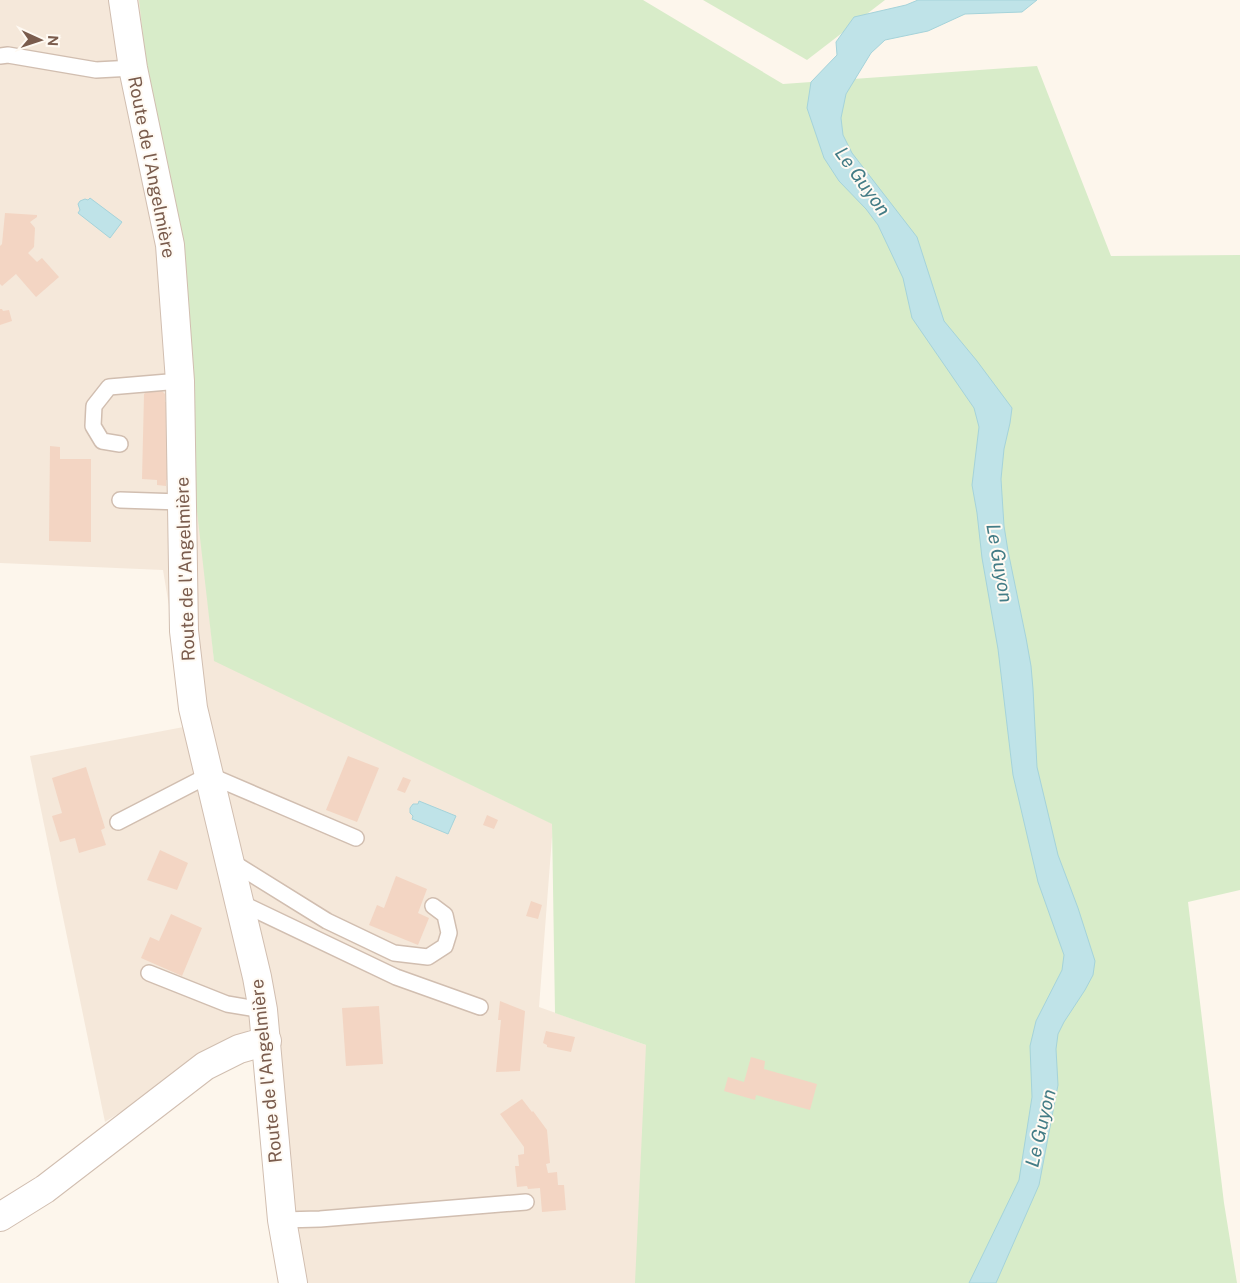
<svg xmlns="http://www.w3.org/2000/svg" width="1240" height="1283" viewBox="0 0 1240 1283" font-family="'Public Sans',sans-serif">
	<rect width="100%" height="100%" fill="#fdf6ec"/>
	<path fill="#f5e8da" d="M 0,0 L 145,0 L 214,660 L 553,824 L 539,1007 L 646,1045 L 646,1283 L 297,1283 L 263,1021 L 105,1122 L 30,756 L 189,726 L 163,570 L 0,563 Z"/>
	<g fill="#d8ecc9">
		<path d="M 139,0 L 643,0 L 783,84 L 1037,66 L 1111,256 L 1240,255 L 1240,890 L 1188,902 L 1224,1203 L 1237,1283 L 635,1283 L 646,1045 L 555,1013 L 552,824 L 214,661 Z"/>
		<path d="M 703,0 L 885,0 L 807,60 Z"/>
	</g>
	<g fill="#bfe3e8" stroke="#a5d3da">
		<path d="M 918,0 L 1037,0 L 1022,12 L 965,14 L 928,31 L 885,40 L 871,53 L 846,94 L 841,118 L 843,135 L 852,153 L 917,237 L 944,321 L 977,361 L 1012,408 L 1010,423 L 1004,449 L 1001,479 L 1004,526 L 1008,551 L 1026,638 L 1031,666 L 1033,689 L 1037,767 L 1058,855 L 1078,908 L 1095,961 L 1093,975 L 1085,990 L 1064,1022 L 1058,1034 L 1056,1049 L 1058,1085 L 1039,1185 L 996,1283 L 969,1283 L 1019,1180 L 1032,1097 L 1030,1046 L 1036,1021 L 1062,970 L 1064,955 L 1038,882 L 1013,775 L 998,649 L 982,558 L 977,513 L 972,485 L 979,427 L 974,408 L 912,318 L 903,278 L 878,225 L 866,209 L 839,181 L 824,158 L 807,108 L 811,82 L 837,55 L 836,42 L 854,17 L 906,5 Z"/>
		<path d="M 90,198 L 122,222 L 110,238 L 78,213 L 80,210 L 78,204 L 80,201 L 85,199 L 88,200 Z"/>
		<path d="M 419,801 L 456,816 L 448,834 L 412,819 L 413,816 L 410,813 L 410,808 L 413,804 L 418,804 Z"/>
	</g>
	<g fill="#f3d5c3">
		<path d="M 5,213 L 37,215 L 37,217 L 30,222 L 35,228 L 34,247 L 28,253 L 37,262 L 42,258 L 59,277 L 36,297 L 16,274 L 2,286 L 0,284 L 0,246 L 2,244 Z"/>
		<path d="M 0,309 L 2,309 L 3,311 L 9,310 L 12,321 L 0,325 Z"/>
		<path d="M 147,391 L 162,391 L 165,394 L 165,402 L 169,402 L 168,480 L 166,480 L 166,486 L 157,485 L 157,480 L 142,479 L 144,394 Z"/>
		<path d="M 50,446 L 60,447 L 60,459 L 91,459 L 91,542 L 49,541 Z"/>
		<path d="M 348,756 L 379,768 L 357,822 L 326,810 Z"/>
		<path d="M 86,767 L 105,828 L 101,830 L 106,845 L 79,853 L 75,838 L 60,842 L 52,816 L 62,813 L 52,778 Z"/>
		<path d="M 403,777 L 411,780 L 405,793 L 397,790 Z"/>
		<path d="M 487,815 L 498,820 L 494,829 L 483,825 Z"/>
		<path d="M 160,850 L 188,863 L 177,890 L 147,880 Z"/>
		<path d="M 396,876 L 427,889 L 418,913 L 429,918 L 418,945 L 369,925 L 377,905 L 384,908 Z"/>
		<path d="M 531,901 L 542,905 L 538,919 L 526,916 Z"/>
		<path d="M 171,914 L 202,928 L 182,976 L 141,958 L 150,937 L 159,941 Z"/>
		<path d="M 500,1001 L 525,1011 L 520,1071 L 496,1072 L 501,1020 L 498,1020 Z"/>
		<path d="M 379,1006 L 383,1064 L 346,1066 L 342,1008 Z"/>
		<path d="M 546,1031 L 575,1037 L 571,1052 L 547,1047 L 547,1045 L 543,1043 Z"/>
		<path d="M 751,1057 L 765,1061 L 764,1069 L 817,1084 L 810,1110 L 756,1095 L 755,1100 L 724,1091 L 728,1077 L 744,1082 Z"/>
		<path d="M 522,1099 L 532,1112 L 533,1111 L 547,1130 L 550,1163 L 546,1164 L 548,1173 L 557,1172 L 558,1185 L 564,1185 L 566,1210 L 542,1212 L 540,1188 L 528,1189 L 527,1186 L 517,1187 L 515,1166 L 519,1166 L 518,1155 L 524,1154 L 524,1147 L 500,1114 Z"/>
	</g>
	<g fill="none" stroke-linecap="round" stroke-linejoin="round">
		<g stroke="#d1beb0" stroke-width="18">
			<g id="service">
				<path d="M 0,56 L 8,55 L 96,70 L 133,68"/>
				<path d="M 120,444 L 102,441 L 93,426 L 94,406 L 109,387 L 180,381"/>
				<path d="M 120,500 L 181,502"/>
				<path d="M 118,822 L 209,775 L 356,838"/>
				<path d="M 229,860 L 327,921 L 394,953 L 428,957 L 445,946 L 449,933 L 445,915 L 433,906"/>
				<path d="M 239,902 L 396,977 L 480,1007"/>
				<path d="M 149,973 L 227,1004 L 263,1010"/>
				<path d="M 282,1220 L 320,1219 L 526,1202"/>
			</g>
		</g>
		<g stroke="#d1beb0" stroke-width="30">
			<g id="minor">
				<path d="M 123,0 L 133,68 L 170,245 L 180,381 L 184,631 L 193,708 L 257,977 L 263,1010 L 282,1220 L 293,1283"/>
				<path d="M 0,1217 L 45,1189 L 205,1066 L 239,1049 L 267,1041"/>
			</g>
		</g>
		<use href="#service" stroke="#fff" stroke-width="15"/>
		<use href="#minor" stroke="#fff" stroke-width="28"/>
	</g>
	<g text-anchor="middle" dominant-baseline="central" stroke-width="4" stroke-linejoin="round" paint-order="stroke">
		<g font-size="18" fill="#7a5c4d" stroke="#fffaf3">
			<text transform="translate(152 167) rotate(79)">Route de l'Angelmière</text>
			<text transform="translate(185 569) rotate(-92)">Route de l'Angelmière</text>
			<text transform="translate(266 1071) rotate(-96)">Route de l'Angelmière</text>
		</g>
		<g font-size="19" font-style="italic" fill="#437c86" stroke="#fffaf3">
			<text transform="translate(863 181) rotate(54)">Le Guyon</text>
			<text transform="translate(1000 563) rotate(80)">Le Guyon</text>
			<text transform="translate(1040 1128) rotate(-77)">Le Guyon</text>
		</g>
	</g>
	<g transform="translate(40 40) rotate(93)" stroke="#fffaf3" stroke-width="4" paint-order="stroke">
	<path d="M0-4L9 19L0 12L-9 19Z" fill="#7a5c4d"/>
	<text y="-8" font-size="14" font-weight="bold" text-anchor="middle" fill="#7a5c4d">N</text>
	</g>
</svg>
